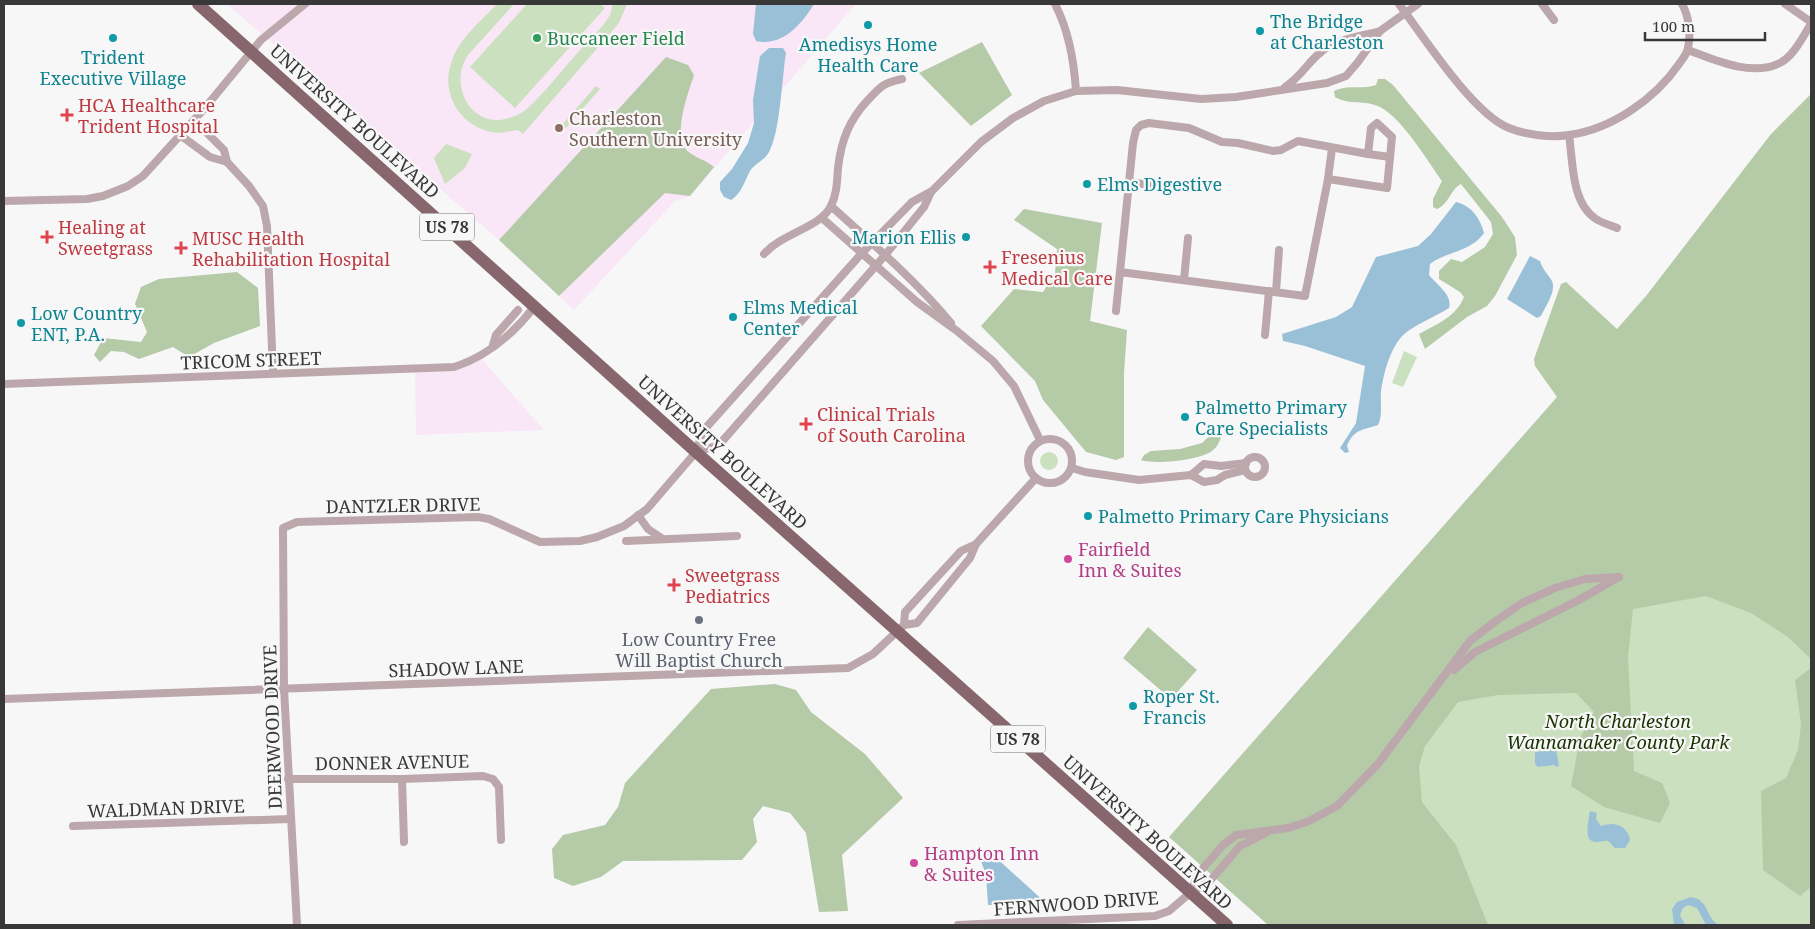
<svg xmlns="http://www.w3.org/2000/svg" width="1815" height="929" viewBox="0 0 1815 929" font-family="'Noto Serif',serif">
	<rect width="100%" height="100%" fill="#f7f7f8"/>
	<g fill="#f9e6f7">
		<path d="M 227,4 L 856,4 L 690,196 L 675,201 L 574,310 L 499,240 Z"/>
		<path d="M 479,356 L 544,430 L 416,435 L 415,370 L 454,367 Z"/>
	</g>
	<g fill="#cbe0be">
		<path d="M 497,4 L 514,4 L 468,55 C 447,86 473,132 512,117 C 518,115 524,112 529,107 C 547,90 563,69 580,50 C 589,39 603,28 610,15 C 611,11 612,7 613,4 L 627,4 L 619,23 L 523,134 L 518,130 C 510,131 500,134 492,132 C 457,125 439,89 453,58 C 461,37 482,20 497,4 Z"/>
		<path d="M 527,4 L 600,4 L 605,8 L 515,108 L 470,67 Z"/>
		<path d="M 596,86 L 600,89 L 565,129 L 561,126 Z"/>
		<path d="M 446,144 L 472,154 L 465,168 L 445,184 L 434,158 Z"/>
		<path d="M 1404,351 L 1417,357 L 1403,387 L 1392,383 Z"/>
		<circle cx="1049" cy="461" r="9"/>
		<path d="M 1560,524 L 1811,585 L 1811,925 L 1346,925 L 1227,821 Z"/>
	</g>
	<g fill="#b5caa7">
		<path d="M 982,42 L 1012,95 L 971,126 L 919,73 Z"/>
		<path d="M 666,57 L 688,65 L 694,75 C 688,94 670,140 690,153 C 698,159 706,160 714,167 L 690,196 L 665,193 L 559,296 L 499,240 Z"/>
		<path d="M 1378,79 L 1385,79 L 1393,85 L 1502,217 L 1515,237 L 1517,255 L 1495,296 L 1487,306 L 1467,317 L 1425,349 L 1419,334 C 1437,324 1456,317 1464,297 L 1460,292 L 1439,279 L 1439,271 L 1451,259 L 1462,262 L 1485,247 L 1493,234 L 1491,222 L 1461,184 C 1450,190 1449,204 1437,209 L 1433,207 L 1433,199 L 1442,181 C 1426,159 1403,119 1380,107 C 1364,99 1351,106 1335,97 L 1334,91 C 1349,84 1361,90 1376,85 Z"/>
		<path d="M 1811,94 L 1811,659 L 1788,637 L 1751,613 L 1706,596 L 1633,609 L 1628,657 L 1634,771 L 1662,783 L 1670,803 L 1660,823 L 1604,807 L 1571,786 L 1580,738 L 1594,712 L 1576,693 L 1498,695 L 1458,702 L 1425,746 L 1419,766 L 1422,802 L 1456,845 L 1488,925 L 1268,925 L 1169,837 L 1557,397 L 1535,366 L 1534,359 L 1561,284 L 1566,282 L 1617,329 L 1646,296 L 1771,134 Z"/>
		<path d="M 1024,209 L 1102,223 L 1090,321 L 1127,330 L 1124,373 L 1124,457 L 1116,460 L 1086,452 L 1043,400 L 1035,381 L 981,326 L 1014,289 L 1043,292 L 1055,273 L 1057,249 L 1014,220 Z"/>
		<path d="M 237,272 L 258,288 L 260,326 L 214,343 L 189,357 L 173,347 L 139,359 L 124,352 L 111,351 L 100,362 L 94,355 L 103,338 L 141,342 L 147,332 L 135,304 L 141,287 L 159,279 Z"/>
		<path d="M 1215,431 L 1222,434 C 1220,440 1218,447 1212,451 C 1200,460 1155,465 1141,460 L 1144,455 L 1151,451 L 1180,449 L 1202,443 Z"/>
		<path d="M 1148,627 L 1197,670 L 1171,699 L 1123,658 Z"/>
		<path d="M 1811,668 L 1811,887 L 1800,896 L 1763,870 L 1761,791 L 1786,778 L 1798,750 L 1801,724 L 1795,680 Z"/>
		<path d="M 775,684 L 796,690 L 811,712 L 865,754 L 903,798 L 842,855 L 848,911 L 819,912 L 806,833 L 790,813 L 763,806 L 753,819 L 757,842 L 742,860 L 623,861 L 601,877 L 573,886 L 554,878 L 552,849 L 563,835 L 605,825 L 618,807 L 625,783 L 711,689 Z"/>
	</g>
	<g fill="#9ac0d7">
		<path d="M 756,4 L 814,4 C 802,24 782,47 756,41 L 753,34 Z"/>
		<path d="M 769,48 L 783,48 L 786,53 C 782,77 780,133 769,152 C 765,160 755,163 750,171 C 744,182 742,193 731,200 L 724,197 L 720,190 L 720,182 L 732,169 L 748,143 L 754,123 L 753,100 L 760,56 Z"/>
		<path d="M 1456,202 C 1472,206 1480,218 1484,233 C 1471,252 1447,251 1430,264 L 1429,275 C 1437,285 1453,295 1449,308 C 1436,316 1421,322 1408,331 C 1391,343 1384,372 1381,391 C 1380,402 1383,415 1378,425 C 1365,430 1354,428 1347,446 L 1349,452 L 1345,453 L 1340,448 L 1356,423 L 1365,366 L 1305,346 L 1283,341 L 1282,334 L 1336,317 L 1352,307 L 1376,257 L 1418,246 L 1431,234 Z"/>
		<path d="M 1530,256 L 1540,261 C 1542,268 1546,272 1550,278 C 1559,288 1546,305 1541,316 L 1537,318 L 1507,299 Z"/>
		<path d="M 1556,750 L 1559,765 L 1557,767 L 1554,765 L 1538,767 L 1535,764 L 1535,752 Z"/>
		<path d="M 1590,811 L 1597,813 L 1596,819 L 1601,826 C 1613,821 1628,825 1630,840 L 1625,848 L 1615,848 L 1608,841 C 1603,840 1597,844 1592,841 C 1584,838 1589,818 1590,811 Z"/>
		<path d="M 985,850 L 992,854 L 1047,904 L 988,905 L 986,874 L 980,859 L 982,852 Z"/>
		<path d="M 1691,897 C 1710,900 1705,918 1719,925 L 1706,925 L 1697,908 L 1688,905 L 1683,908 L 1680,915 L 1685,925 L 1674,925 L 1672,909 L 1677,902 Z"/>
	</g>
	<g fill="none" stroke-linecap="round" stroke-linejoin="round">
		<g stroke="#bba7ac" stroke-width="8">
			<path d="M 1055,4 C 1069,31 1074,60 1076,91"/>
			<path d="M 1399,4 C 1423,36 1473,114 1509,128 C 1526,135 1551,138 1569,135 C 1612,129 1655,99 1679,64 C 1682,60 1687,54 1688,48 C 1691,35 1689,16 1682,4"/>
			<path d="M 1542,4 L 1554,20"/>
			<path d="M 1785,4 L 1811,22"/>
			<path d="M 1688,50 C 1715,60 1751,77 1780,63 C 1794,56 1803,36 1811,24"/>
			<path d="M 1285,87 C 1302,76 1307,63 1321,52 C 1336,39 1362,36 1380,31"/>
			<path d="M 194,120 L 224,150 L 227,162"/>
			<path d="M 180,135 L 210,157 L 227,162 L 249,186 L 263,206 L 267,226 L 273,373"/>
			<path d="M 1569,135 C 1573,161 1571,203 1596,219 C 1602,223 1610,225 1617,228"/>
			<path d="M 1368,154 L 1390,157"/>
			<path d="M 1328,179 L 1332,148"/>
			<path d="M 1129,182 L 1164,187"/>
			<path d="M 4,201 L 87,199 L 103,196 L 128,186 L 143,176 L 204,109 L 261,40 L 305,4"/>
			<path d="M 831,206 C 873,244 915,280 951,323"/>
			<path d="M 822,218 L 917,302 L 957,331 L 993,361 L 1014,386 L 1040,440"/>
			<path d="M 764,254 C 782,233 820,228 831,206 C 837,194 837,181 838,168 C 841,141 849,120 868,100 C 881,86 883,83 902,79"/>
			<path d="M 1184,280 L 1188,238"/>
			<path d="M 1276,292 L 1279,250"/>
			<path d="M 1116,311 L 1133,143 L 1136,130 L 1141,125 L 1149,123 L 1189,128 L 1222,142 L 1238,143 L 1273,151 L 1281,150 L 1298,141 L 1368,154 L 1371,128 L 1377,123 L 1392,137 L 1387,188 L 1328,179 L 1305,296 L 1120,272"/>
			<path d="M 1265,335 L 1269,291"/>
			<path d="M 493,345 L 496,335 L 518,310"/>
			<path d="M 4,384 L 454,367 C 486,357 514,333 535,306"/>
			<circle cx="1050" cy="461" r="22"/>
			<path d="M 696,452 L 719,445 L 886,254 L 924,207 L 931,192"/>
			<circle cx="1255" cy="467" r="10"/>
			<path d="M 1072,468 L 1085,472 L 1139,480 L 1191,475 L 1204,482 L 1217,480 L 1225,475 L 1245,470"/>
			<path d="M 1191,475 L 1204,464 L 1221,466 L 1246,463"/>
			<path d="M 638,515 L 648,529 L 663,539"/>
			<path d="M 626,541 L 737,536"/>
			<path d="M 904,625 L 905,612 L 961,551 L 976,544"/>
			<path d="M 1454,670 L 1475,652 L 1577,601 L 1617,578"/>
			<path d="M 4,699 L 848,668 L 873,654 L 904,625 L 917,623 L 970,558 L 976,544 L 1036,478"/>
			<path d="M 288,779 L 402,779 L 483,776 L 493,779 L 499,787 L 501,840"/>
			<path d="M 402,779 L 404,842"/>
			<path d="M 73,826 L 290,819"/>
			<path d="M 1190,893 L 1199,873 L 1223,845 L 1236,835 L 1288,828 L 1307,822 L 1337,806 L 1378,764 L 1470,641 L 1493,623 L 1522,603 L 1555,588 L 1585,579 L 1619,577"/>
			<path d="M 297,925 L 284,689 L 283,528 L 297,522 L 478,517 L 489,519 L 540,542 L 580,541 L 597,537 L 624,526 L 647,509 L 696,452 L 703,431 L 862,253 L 912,202 L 932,191 L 981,142 L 1013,118 L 1044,101 L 1076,91 L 1117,90 L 1201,99 L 1236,97 L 1327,83 L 1346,76 L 1358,62 L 1380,31 L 1418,4"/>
			<path d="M 958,925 L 1155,916 L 1169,911 L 1190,893 L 1209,882 L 1240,846 L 1266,833"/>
		</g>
		<path stroke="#87666e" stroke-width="12" d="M 198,4 L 696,452 L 1227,925"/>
	</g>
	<g fill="#0f9aa8" stroke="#f7f7f8" stroke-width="2">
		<circle cx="868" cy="25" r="5"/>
		<circle cx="1260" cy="31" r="5"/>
		<circle cx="113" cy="38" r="5"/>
		<circle cx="1087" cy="184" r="5"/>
		<circle cx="966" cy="237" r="5"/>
		<circle cx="733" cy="317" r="5"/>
		<circle cx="21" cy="323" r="5"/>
		<circle cx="1185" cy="417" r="5"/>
		<circle cx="1088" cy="516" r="5"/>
		<circle cx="1133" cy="706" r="5"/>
	</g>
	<circle fill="#2e9e5b" stroke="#f7f7f8" stroke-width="2" cx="537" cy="38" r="5"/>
	<g fill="#e0444e" stroke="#f7f7f8" stroke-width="2">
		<path d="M64.5 107.5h5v5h5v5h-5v5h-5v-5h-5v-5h5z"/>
		<path d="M44.5 229.5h5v5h5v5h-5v5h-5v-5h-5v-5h5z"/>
		<path d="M178.5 240.5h5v5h5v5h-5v5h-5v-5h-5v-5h5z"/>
		<path d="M987.5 259.5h5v5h5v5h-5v5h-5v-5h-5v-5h5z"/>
		<path d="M803.5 416.5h5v5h5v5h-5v5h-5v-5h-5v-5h5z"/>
		<path d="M671.5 577.5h5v5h5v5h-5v5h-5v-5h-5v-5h5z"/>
	</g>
	<circle fill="#8d6e63" stroke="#f7f7f8" stroke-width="2" cx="559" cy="128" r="5"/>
	<g fill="#d1479c" stroke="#f7f7f8" stroke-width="2">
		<circle cx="1068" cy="559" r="5"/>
		<circle cx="914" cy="863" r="5"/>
	</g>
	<circle fill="#6b7280" stroke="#f7f7f8" stroke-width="2" cx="699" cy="620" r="5"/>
	<g text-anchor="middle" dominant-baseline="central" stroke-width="4.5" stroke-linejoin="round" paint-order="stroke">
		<g fill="#f7f7f8" stroke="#717172" stroke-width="1">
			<rect x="419.5" y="213.5" width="55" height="27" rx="4"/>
			<rect x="990.5" y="725.5" width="55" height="27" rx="4"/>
		</g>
		<g font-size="16" font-weight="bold" fill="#383838">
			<text x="447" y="227">US 78</text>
			<text x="1018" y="739">US 78</text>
		</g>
		<g font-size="18" fill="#0d838f" stroke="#f7f7f8" text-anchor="start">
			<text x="1270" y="21">The Bridge<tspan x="1270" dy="21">at Charleston</tspan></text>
			<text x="868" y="44" text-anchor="middle">Amedisys Home<tspan x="868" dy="21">Health Care</tspan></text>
			<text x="113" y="57" text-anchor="middle">Trident<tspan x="113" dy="21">Executive Village</tspan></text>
			<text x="1097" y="184">Elms Digestive</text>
			<text x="956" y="237" text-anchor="end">Marion Ellis</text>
			<text x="743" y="307">Elms Medical<tspan x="743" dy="21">Center</tspan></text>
			<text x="31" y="313">Low Country<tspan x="31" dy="21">ENT, P.A.</tspan></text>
			<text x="1195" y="407">Palmetto Primary<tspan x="1195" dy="21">Care Specialists</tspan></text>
			<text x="1098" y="516">Palmetto Primary Care Physicians</text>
			<text x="1143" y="696">Roper St.<tspan x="1143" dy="21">Francis</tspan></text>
		</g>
		<g font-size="18" fill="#27864d" stroke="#f7f7f8" text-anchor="start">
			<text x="547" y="38">Buccaneer Field</text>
		</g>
		<g font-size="18" fill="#be3a42" stroke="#f7f7f8" text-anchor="start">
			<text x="78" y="105">HCA Healthcare<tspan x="78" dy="21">Trident Hospital</tspan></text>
			<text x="58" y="227">Healing at<tspan x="58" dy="21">Sweetgrass</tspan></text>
			<text x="192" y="238">MUSC Health<tspan x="192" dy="21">Rehabilitation Hospital</tspan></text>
			<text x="1001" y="257">Fresenius<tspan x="1001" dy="21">Medical Care</tspan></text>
			<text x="817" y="414">Clinical Trials<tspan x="817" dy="21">of South Carolina</tspan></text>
			<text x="685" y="575">Sweetgrass<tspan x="685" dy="21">Pediatrics</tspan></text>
		</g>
		<g font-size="18" fill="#785e54" stroke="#f7f7f8" text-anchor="start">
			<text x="569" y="118">Charleston<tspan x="569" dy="21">Southern University</tspan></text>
		</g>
		<g font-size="18" fill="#383838" stroke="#f7f7f8">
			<text transform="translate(355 121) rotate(42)">UNIVERSITY BOULEVARD</text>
			<text transform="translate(251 360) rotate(-2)">TRICOM STREET</text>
			<text transform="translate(723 452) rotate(42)">UNIVERSITY BOULEVARD</text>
			<text transform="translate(403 505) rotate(-1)">DANTZLER DRIVE</text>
			<text transform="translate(456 668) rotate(-2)">SHADOW LANE</text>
			<text transform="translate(272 727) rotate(-92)">DEERWOOD DRIVE</text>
			<text transform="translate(392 762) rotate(-1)">DONNER AVENUE</text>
			<text transform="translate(166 808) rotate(-2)">WALDMAN DRIVE</text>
			<text transform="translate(1148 832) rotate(42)">UNIVERSITY BOULEVARD</text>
			<text transform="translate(1076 903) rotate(-4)">FERNWOOD DRIVE</text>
		</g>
		<g font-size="18" fill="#b23c85" stroke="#f7f7f8" text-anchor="start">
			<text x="1078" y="549">Fairfield<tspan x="1078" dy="21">Inn &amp; Suites</tspan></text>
			<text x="924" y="853">Hampton Inn<tspan x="924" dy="21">&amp; Suites</tspan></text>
		</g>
		<g font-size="18" fill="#5b616d" stroke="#f7f7f8">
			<text x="699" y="639">Low Country Free<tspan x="699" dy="21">Will Baptist Church</tspan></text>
		</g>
		<g font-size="18" font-style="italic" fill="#1a3400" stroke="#f7f7f8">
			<text x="1618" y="721">North Charleston<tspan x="1618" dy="21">Wannamaker County Park</tspan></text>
		</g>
	</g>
	<rect width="1815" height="929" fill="none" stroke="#383838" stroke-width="10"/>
	<path d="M1645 32v8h120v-8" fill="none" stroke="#383838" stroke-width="2.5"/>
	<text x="1652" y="32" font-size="15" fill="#383838" stroke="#f7f7f8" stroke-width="4" paint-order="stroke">100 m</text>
</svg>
